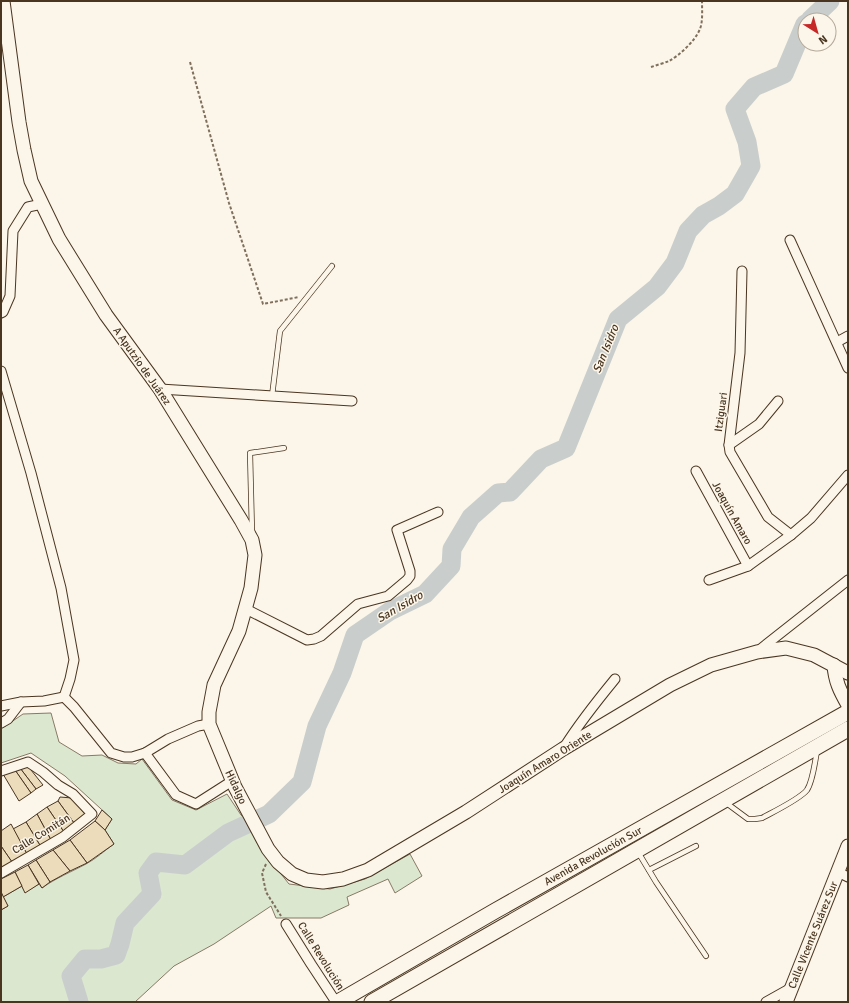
<svg xmlns="http://www.w3.org/2000/svg" width="849" height="1003" viewBox="0 0 849 1003" font-family="Signika,sans-serif">
	<rect width="100%" height="100%" fill="#fbf6e9"/>
	<path fill="#dce7d0" stroke="#887966" d="M 51,713 L 59,742 L 82,756 L 102,755 L 118,763 L 136,764 L 142,759 L 172,800 L 196,810 L 227,794 L 241,815 L 246,819 L 266,855 L 289,884 L 330,889 L 365,879 L 410,854 L 422,876 L 395,893 L 388,879 L 347,897 L 349,905 L 321,918 L 276,918 L 271,906 L 214,944 L 174,966 L 135,1002 L 1,1002 L 1,910 L 8,906 L 3,897 L 22,886 L 25,892 L 39,884 L 42,888 C 56,878 71,872 86,864 C 96,859 105,850 114,844 L 105,830 L 112,819 L 65,776 L 31,753 L 1,763 L 1,729 L 23,714 Z"/>
	<g fill="none" stroke-linecap="round" stroke-linejoin="round">
		<g stroke="#c9cecd" stroke-width="19">
			<path d="M 810,20 L 830,1"/>
			<path d="M 79,1002 L 71,976 L 85,959 L 101,959 L 116,955 L 120,944 L 125,923 L 152,894 L 148,873 L 156,862 L 185,865 L 228,833 L 269,814 L 302,782 L 317,726 L 342,673 L 355,635 L 390,611 L 425,594 L 451,566 L 452,549 L 471,517 L 498,493 L 510,492 L 541,459 L 566,448 L 618,319 L 657,287 L 675,263 L 688,231 L 703,215 L 719,206 L 735,194 L 751,166 L 747,142 L 735,109 L 754,87 L 784,74 L 805,24"/>
		</g>
	</g>
	<g fill="#ecdcbc" stroke="#4a3520">
		<path d="M 27,765 L 43,785 L 36,789 L 20,768 Z"/>
		<path d="M 20,768 L 36,789 L 31,793 L 15,770 Z"/>
		<path d="M 15,770 L 31,793 L 19,801 L 3,774 Z"/>
		<path d="M 60,797 L 72,798 L 85,814 L 74,823 L 58,801 Z"/>
		<path d="M 58,801 L 74,823 L 64,832 L 47,807 Z"/>
		<path d="M 47,807 L 64,832 L 51,840 L 37,814 Z"/>
		<path d="M 102,810 L 112,819 L 105,830 L 95,821 Z"/>
		<path d="M 37,814 L 51,840 L 41,847 L 26,822 Z"/>
		<path d="M 95,821 L 105,830 L 114,844 L 87,863 L 70,840 Z"/>
		<path d="M 26,822 L 41,847 L 27,854 L 13,829 Z"/>
		<path d="M 11,824 L 27,854 L 12,862 L 1,846 L 1,831 Z"/>
		<path d="M 70,840 L 87,863 L 70,871 L 53,850 Z"/>
		<path d="M 1,846 L 12,862 L 1,868 Z"/>
		<path d="M 53,850 L 70,871 L 50,882 L 36,860 Z"/>
		<path d="M 36,860 L 50,882 L 42,888 L 28,865 Z"/>
		<path d="M 28,865 L 39,884 L 25,893 L 15,872 Z"/>
		<path d="M 15,872 L 22,886 L 3,897 L 1,892 L 1,879 Z"/>
		<path d="M 1,892 L 8,906 L 1,910 Z"/>
	</g>
	<g fill="none" stroke-linecap="round" stroke-linejoin="round">
		<g stroke="#4a3520" stroke-width="6">
			<g id="lane">
				<path d="M 272,396 L 280,331 L 332,266"/>
				<path d="M 252,532 L 250,453 L 284,448"/>
				<path d="M 725,802 L 748,819 L 755,819 L 762,818 C 773,812 800,799 807,790 C 813,781 815,761 817,751"/>
				<path d="M 638,852 L 656,882 L 706,956"/>
				<path d="M 649,870 L 696,846"/>
			</g>
		</g>
		<g stroke="#4a3520" stroke-width="11">
			<g id="street">
				<path d="M 790,240 L 848,368"/>
				<path d="M 742,271 L 740,353 L 729,445 L 730,452 L 768,517 L 791,535"/>
				<path d="M 1,313 L 3,312 L 10,296 L 13,231 L 28,207 L 42,204"/>
				<path d="M 837,342 L 848,336"/>
				<path d="M 1,371 L 31,473 L 61,588 L 74,660 L 70,679 L 64,697"/>
				<path d="M 160,389 L 352,401"/>
				<path d="M 729,445 L 759,424 L 778,401"/>
				<path d="M 696,471 L 748,566"/>
				<path d="M 709,580 L 748,566 L 791,535 L 811,518 L 848,475"/>
				<path d="M 246,609 L 307,640 L 314,639 L 321,636 L 358,604 L 388,596 L 407,580 L 410,576 L 410,571 L 397,530 L 438,512"/>
				<path d="M 758,651 L 848,580"/>
				<path d="M 1,706 L 21,702 L 44,701 L 64,697 L 74,707 L 111,753 L 124,757 L 132,757 L 145,753 L 168,739 L 198,726 L 209,724"/>
				<path d="M 1,723 L 8,719 L 21,702"/>
				<path d="M 565,746 C 580,722 597,701 615,679"/>
				<path d="M 145,753 L 176,795 L 196,804 L 232,781"/>
				<path d="M 1,771 L 28,762 L 43,772 L 58,785 L 73,794 L 92,814 L 63,837 L 1,873"/>
				<path d="M 838,872 L 848,877"/>
				<path d="M 286,924 L 311,964 L 336,1002"/>
				<path d="M 766,1002 L 791,988"/>
			</g>
		</g>
		<g stroke="#4a3520" stroke-width="15">
			<g id="secondary">
				<path d="M 3,1 L 19,122 L 24,150 L 31,181 L 59,239 L 106,315 L 160,389 L 241,520 L 252,540 L 255,555 L 251,588 L 239,631 L 214,685 L 209,712 L 209,724 L 235,787 L 268,849 L 278,862 L 292,874 L 306,880 L 323,882 L 343,879 L 368,870 L 466,812 L 563,749 L 670,685 L 711,665 L 757,652 L 786,648 L 814,655 L 848,673"/>
				<path d="M 834,665 C 835,681 840,691 848,705"/>
				<path d="M 786,1002 L 848,846"/>
			</g>
		</g>
		<g stroke="#4a3520" stroke-width="17">
			<g id="primary">
				<path d="M 338,1002 L 495,911 L 848,712"/>
				<path d="M 372,1002 L 848,729"/>
			</g>
		</g>
		<g stroke="#7f6f5c" stroke-width="2" stroke-dasharray="3 2" stroke-linecap="butt">
			<path d="M 190,62 L 229,203 L 263,304 L 299,297"/>
			<path d="M 651,67 C 657,65 664,63 669,61 C 680,55 695,41 700,29 C 703,21 702,10 702,1"/>
			<path d="M 266,864 L 262,873 L 266,892 L 281,916"/>
		</g>
		<use href="#lane" stroke="#fbf6e9" stroke-width="4.5"/>
		<use href="#street" stroke="#fbf6e9" stroke-width="9"/>
		<use href="#secondary" stroke="#fbf6e9" stroke-width="13"/>
		<use href="#primary" stroke="#fbf6e9" stroke-width="15"/>
	</g>
	<g text-anchor="middle" dominant-baseline="central" stroke-width="3" stroke-linejoin="round" paint-order="stroke">
		<g font-size="11" fill="#4a3520" stroke="#fbf6e9">
			<text transform="translate(142 366) rotate(55)">A Aputzio de Juárez</text>
			<text transform="translate(721 412) rotate(-82)">Itziguari</text>
			<text transform="translate(732 513) rotate(61)">Joaquín Amaro</text>
			<text transform="translate(545 762) rotate(-32)">Joaquín Amaro Oriente</text>
			<text transform="translate(236 787) rotate(65)">Hidalgo</text>
			<text transform="translate(41 834) rotate(-32)">Calle Comitán</text>
			<text transform="translate(593 856) rotate(-29)">Avenida Revolución Sur</text>
			<text transform="translate(813 935) rotate(-68)">Calle Vicente Suárez Sur</text>
			<text transform="translate(321 956) rotate(58)">Calle Revolución</text>
		</g>
		<g font-size="12" font-style="italic" fill="#4a3520" stroke="#fbf6e9">
			<text transform="translate(606 349) rotate(-68)">San Isidro</text>
			<text transform="translate(400 607) rotate(-30)">San Isidro</text>
		</g>
	</g>
	<rect width="849" height="1003" fill="none" stroke="#4a3520" stroke-width="4"/>
	<g transform="translate(817 32) rotate(143)"><circle r="19" fill="#fbf6e9" stroke="#b4a999"/>
	<path d="M0-3L7 15L0 10L-7 15Z" fill="#c62828"/>
	<text y="-6" font-size="11" font-weight="bold" text-anchor="middle" fill="#4a3520">N</text>
	</g>
</svg>
